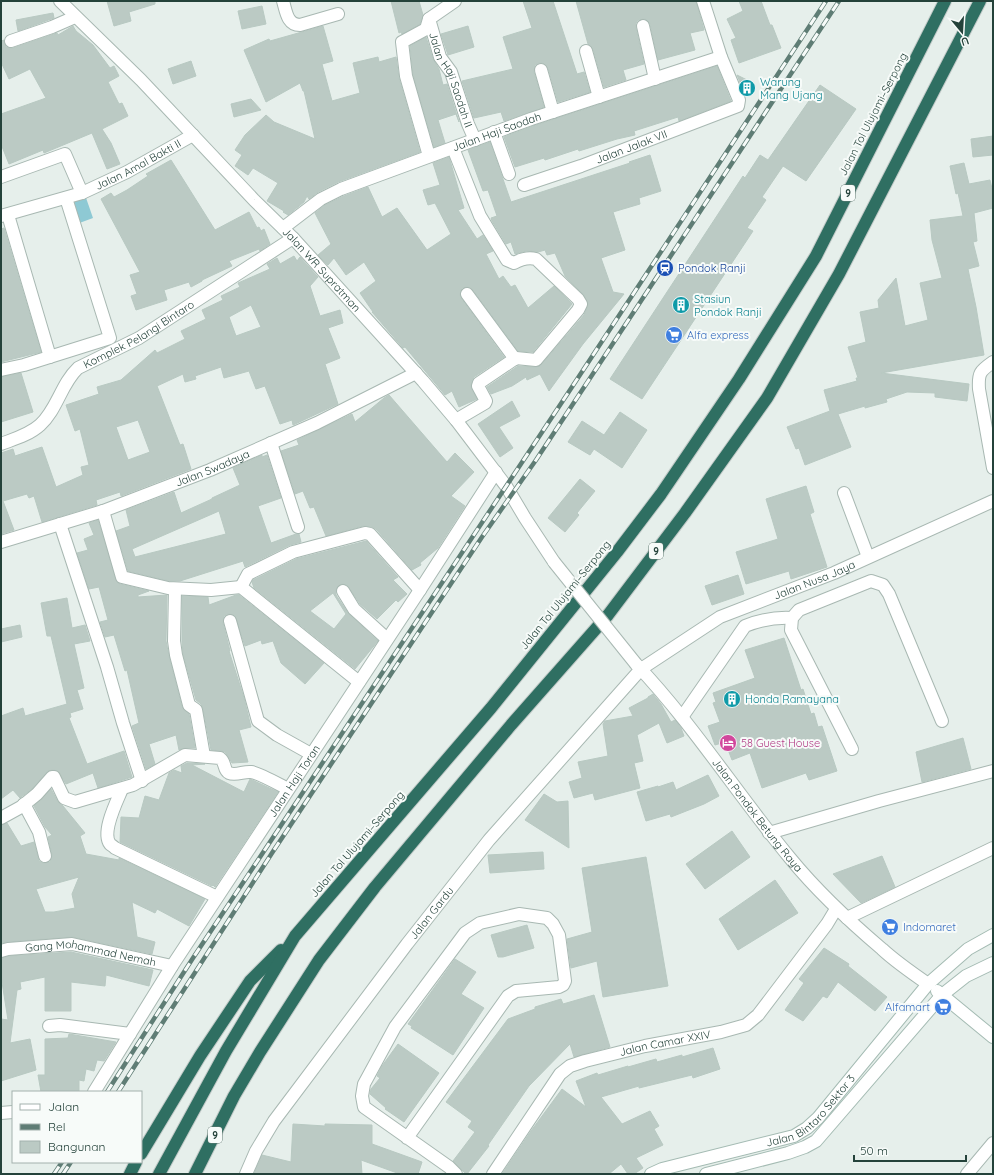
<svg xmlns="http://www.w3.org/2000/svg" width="994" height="1175" viewBox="0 0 994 1175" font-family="Quicksand,sans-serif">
	<rect width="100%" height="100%" fill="#e6efeb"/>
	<path fill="#8ec9d4" d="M 84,192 L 93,218 L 74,225 L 66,198 Z"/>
	<g fill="#bbcac4" stroke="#b8c9c2" fill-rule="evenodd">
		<path d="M 107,1 L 155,1 L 155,4 L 129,12 L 131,21 L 114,26 Z"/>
		<path d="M 391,1 L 419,1 L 423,15 L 420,24 L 402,34 L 401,32 L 399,33 Z"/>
		<path d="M 523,1 L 553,1 L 577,74 L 584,72 L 590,92 L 558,102 L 548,68 L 543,63 L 539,63 L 535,65 L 534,72 L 544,107 L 504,121 L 501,112 L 474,118 L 462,81 L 513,69 L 503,37 L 532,28 Z"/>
		<path d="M 576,1 L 696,1 L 704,30 L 690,33 L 695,50 L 658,60 L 650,24 L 648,21 L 645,19 L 638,20 L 636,23 L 636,28 L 644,64 L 623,70 L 626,80 L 604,87 L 593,49 L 588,44 Z"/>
		<path d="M 739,1 L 761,1 L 770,25 L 772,25 L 781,48 L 739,63 L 731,40 L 736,38 L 727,19 L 743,11 Z"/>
		<path d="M 262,6 L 266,24 L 242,29 L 238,11 Z"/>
		<path d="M 53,13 L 54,18 L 18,31 L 16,20 Z"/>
		<path d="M 73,26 L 76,31 L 93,45 L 110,68 L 114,66 L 119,76 L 108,82 L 119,104 L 122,103 L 128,116 L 102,129 L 111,143 L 120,164 L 107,169 L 92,133 L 44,153 L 43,150 L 9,164 L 1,144 L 1,114 L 46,98 L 30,69 L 9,79 L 1,62 L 1,41 L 4,40 L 6,47 L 13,48 L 57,33 L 58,35 Z"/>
		<path d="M 323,26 L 333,61 L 322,64 L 332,101 L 360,93 L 353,63 L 378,57 L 379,62 L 396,57 L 399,78 L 420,152 L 338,182 L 318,192 L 309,199 L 307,196 L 304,202 L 288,215 L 283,212 L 284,211 L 267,201 L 278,183 L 253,168 L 248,175 L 235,166 L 242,155 L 235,150 L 245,135 L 266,115 L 274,122 L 315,139 L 304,91 L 303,91 L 300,83 L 266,102 L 244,50 L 269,39 L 270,41 Z"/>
		<path d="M 468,26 L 474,47 L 448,55 L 441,34 Z"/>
		<path d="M 426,37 L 433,59 L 439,69 L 443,85 L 447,84 L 459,122 L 456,114 L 438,120 L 445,143 L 434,147 L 413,75 L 410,46 Z"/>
		<path d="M 191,61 L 196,76 L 173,84 L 168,69 Z"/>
		<path d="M 717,66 L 731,101 L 679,121 L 678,117 L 634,131 L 635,135 L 617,139 L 579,151 L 578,149 L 545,160 L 544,158 L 515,167 L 504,137 L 533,126 Z"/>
		<path d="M 737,75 L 753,83 L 747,95 L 745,94 Z"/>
		<path d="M 820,85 L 856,109 L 806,181 L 783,166 L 762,197 L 766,200 L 747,228 L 753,231 L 642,399 L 610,379 L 743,176 L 745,178 L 760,155 L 768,160 Z"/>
		<path d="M 251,99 L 261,110 L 234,117 L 231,104 Z"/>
		<path d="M 993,136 L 993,155 L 973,157 L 971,139 Z"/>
		<path d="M 490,142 L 511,202 L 630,163 L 629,162 L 650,155 L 661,191 L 639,198 L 640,204 L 613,212 L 625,250 L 601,258 L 613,292 L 624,294 L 583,344 L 549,391 L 540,374 L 527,380 L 526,377 L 512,386 L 491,394 L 487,387 L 518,366 L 536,367 L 541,365 L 584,315 L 588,304 L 583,294 L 565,276 L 555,253 L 547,255 L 545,250 L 538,252 L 526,251 L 515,254 L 511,242 L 506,244 L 492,221 L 491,218 L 497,216 L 488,190 L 483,191 L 468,150 Z"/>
		<path d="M 449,157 L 464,208 L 458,210 L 477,239 L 483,235 L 493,251 L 486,254 L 499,279 L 503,276 L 511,287 L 515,285 L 528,308 L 554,286 L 572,304 L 533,352 L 518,351 L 473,290 L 467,287 L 462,288 L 460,294 L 461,298 L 504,357 L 474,377 L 472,381 L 471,387 L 477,399 L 459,407 L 452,391 L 445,395 L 405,347 L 403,348 L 372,312 L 373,312 L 360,293 L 376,281 L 364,262 L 346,275 L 334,258 L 328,265 L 318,255 L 331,244 L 315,213 L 325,205 L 344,196 L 368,187 L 382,217 L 397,208 L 427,250 L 451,234 L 435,203 L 428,205 L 423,190 L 440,185 L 433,163 Z"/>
		<path d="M 171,160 L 215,230 L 249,212 L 257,228 L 259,227 L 261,231 L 264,229 L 270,244 L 260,251 L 259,249 L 229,261 L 232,266 L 202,280 L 202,281 L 191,287 L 189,282 L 164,290 L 167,300 L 136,310 L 131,296 L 137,294 L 130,275 L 140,272 L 101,199 L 111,193 L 114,197 L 127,190 L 148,176 L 146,174 Z"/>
		<path d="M 964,163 L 969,184 L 990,180 L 993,193 L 993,208 L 974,213 L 977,241 L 973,242 L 979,266 L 968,269 L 976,307 L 984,355 L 881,373 L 969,384 L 967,401 L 935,397 L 935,393 L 907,392 L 886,399 L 887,402 L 865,408 L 865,406 L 838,414 L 851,447 L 805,465 L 799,448 L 796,449 L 787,427 L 830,411 L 824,390 L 857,381 L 856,378 L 858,378 L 848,347 L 866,342 L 860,312 L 879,308 L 878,300 L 896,278 L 905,326 L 928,320 L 920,283 L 942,278 L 932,240 L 930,220 L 963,216 L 958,193 L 956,194 L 950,166 Z"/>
		<path d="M 4,228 L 41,352 L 1,362 L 1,229 Z"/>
		<path d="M 294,256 L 297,261 L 300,257 L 318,277 L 310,286 L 320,316 L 340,310 L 343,323 L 328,328 L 340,358 L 325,364 L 338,404 L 293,425 L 292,420 L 280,424 L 265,386 L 256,389 L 249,371 L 224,378 L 221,367 L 195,376 L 196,379 L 185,382 L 183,374 L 157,386 L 180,445 L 183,444 L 191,469 L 121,496 L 120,492 L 96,500 L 97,505 L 42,522 L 34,496 L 29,498 L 27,494 L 3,501 L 14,530 L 1,534 L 1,453 L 13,449 L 15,456 L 42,447 L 56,487 L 83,475 L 81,467 L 89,465 L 80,429 L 75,431 L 66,405 L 99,394 L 97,387 L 121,380 L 155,350 L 157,353 L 185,339 L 181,331 L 206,319 L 202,310 L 223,300 L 221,296 L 240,287 L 238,283 L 270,269 L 267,264 L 277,258 L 280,264 ZM 251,305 L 261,327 L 236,336 L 229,317 ZM 138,420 L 150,452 L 128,460 L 116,427 Z"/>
		<path d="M 21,373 L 33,412 L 1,422 L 1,377 Z"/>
		<path d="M 389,395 L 447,462 L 455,453 L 474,472 L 451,496 L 465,506 L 438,548 L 420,563 L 421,565 L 412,570 L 376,529 L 372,527 L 363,526 L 326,536 L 314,507 L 310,508 L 303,491 L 295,494 L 281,451 L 299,445 L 297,440 L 352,414 L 355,422 L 384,398 Z"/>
		<path d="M 512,401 L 520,416 L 499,427 L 513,448 L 500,457 L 478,424 Z"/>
		<path d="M 620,412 L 647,430 L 622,468 L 594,449 L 590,455 L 568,442 L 582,421 L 604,435 Z"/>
		<path d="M 262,455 L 262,457 L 267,455 L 281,498 L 258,506 L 271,543 L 296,534 L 299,534 L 301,542 L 290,545 L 245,567 L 243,561 L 180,581 L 169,581 L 128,571 L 116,531 L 130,526 L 126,510 L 174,492 L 181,513 L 212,499 L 212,498 L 240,485 L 233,468 ZM 219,511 L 226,534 L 135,557 L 132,549 Z"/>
		<path d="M 580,479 L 595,491 L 577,513 L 579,515 L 565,532 L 548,518 Z"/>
		<path d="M 806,486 L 814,512 L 810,514 L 827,567 L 791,579 L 789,571 L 746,584 L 736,552 L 778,539 L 766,499 Z"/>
		<path d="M 98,520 L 117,582 L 120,584 L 149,591 L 138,595 L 138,597 L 167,595 L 166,641 L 169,656 L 182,707 L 189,714 L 195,748 L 185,748 L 179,750 L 176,735 L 149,744 L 155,764 L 146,769 L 132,726 L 139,723 L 127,670 L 125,671 L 114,635 L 105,637 L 100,622 L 108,620 L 99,587 L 89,589 L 77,553 L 88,550 L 84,539 L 94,535 L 89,523 Z"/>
		<path d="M 366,541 L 398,577 L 393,580 L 407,594 L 398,602 L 396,600 L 377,619 L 360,604 L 347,585 L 342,584 L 337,587 L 336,591 L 336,595 L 348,613 L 378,641 L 355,669 L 254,588 L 252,582 L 253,580 L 296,559 ZM 333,593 L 346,614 L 334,629 L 310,611 Z"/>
		<path d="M 738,575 L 744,594 L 712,605 L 705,586 Z"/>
		<path d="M 236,595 L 239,595 L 324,663 L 305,684 L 281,663 L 273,641 L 262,644 L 261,640 L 245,646 L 235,616 L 228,614 L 224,616 L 223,623 L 230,651 L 229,651 L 244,698 L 251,727 L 239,730 L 248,762 L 232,763 L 229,758 L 225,752 L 221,751 L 211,750 L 203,709 L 201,704 L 196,700 L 183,654 L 182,641 L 182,596 L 208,597 L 209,605 Z"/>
		<path d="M 67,598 L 72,628 L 85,625 L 90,641 L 74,644 L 84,688 L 77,690 L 83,709 L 70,713 L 71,717 L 69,718 L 87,764 L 124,751 L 132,777 L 98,788 L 93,773 L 66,784 L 58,771 L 52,770 L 47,772 L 32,789 L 21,797 L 20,798 L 13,790 L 1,799 L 1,716 L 23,708 L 25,716 L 67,704 L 51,636 L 47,636 L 41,603 Z"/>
		<path d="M 20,625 L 22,637 L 1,642 L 1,629 Z"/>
		<path d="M 784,638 L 801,690 L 803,689 L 811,714 L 814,713 L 818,727 L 822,726 L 837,771 L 809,780 L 806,773 L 762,788 L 750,753 L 732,760 L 725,742 L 715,745 L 708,726 L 720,722 L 713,703 L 716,702 L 713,693 L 755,678 L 745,650 Z"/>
		<path d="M 653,694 L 661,704 L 671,722 L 675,720 L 681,728 L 684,736 L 667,743 L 659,723 L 637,735 L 643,761 L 634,763 L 640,788 L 595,800 L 593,793 L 574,798 L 569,782 L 582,778 L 578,762 L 608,756 L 603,724 L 605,721 L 633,716 L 629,708 L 648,698 L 648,697 Z"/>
		<path d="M 963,738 L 971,769 L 922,782 L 916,752 Z"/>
		<path d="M 187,763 L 205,764 L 192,765 L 244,792 L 250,779 L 278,792 L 215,887 L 213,885 L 212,886 L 120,842 L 121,817 L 139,818 L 145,796 L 159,800 L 169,773 L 174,770 L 182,773 L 181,766 Z"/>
		<path d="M 708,775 L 719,796 L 704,804 L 671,817 L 670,814 L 646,821 L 637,792 L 658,786 L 658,787 L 673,782 L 676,790 Z"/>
		<path d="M 51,789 L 58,802 L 63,806 L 85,833 L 80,836 L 86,854 L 119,860 L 119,858 L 205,899 L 189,926 L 157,909 L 155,913 L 132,902 L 137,937 L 155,942 L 152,954 L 73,937 L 7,942 L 1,943 L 1,825 L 7,823 L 21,846 L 34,842 L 39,861 L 43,863 L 50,862 L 52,855 L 48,837 L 52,835 L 45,827 L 34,806 ZM 79,877 L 72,894 L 75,908 L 54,912 L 45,912 L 36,889 Z"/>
		<path d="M 544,794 L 557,802 L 568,801 L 569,848 L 525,820 Z"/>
		<path d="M 732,831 L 750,857 L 705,889 L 686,864 Z"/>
		<path d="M 543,852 L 544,869 L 490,873 L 488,855 Z"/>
		<path d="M 882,856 L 895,887 L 861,903 L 833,874 Z"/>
		<path d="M 646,857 L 668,986 L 603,997 L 597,961 L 571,968 L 567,939 L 592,932 L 582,868 Z"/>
		<path d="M 775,880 L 798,913 L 738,950 L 719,919 Z"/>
		<path d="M 527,925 L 534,948 L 503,957 L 498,957 L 491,935 Z"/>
		<path d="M 824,948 L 849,964 L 848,966 L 887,997 L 875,1011 L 838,982 L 827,998 L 823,996 L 803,1021 L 785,1010 L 804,983 L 799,979 Z"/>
		<path d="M 71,952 L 153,970 L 149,986 L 106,975 L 105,986 L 71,982 L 71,1011 L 45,1011 L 45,977 L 20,982 L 21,989 L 17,990 L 10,1043 L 30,1039 L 36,1070 L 1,1081 L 1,1019 L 8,1020 L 1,976 L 1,958 L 9,956 Z"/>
		<path d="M 455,959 L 476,972 L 461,994 L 484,1008 L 453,1055 L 411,1028 L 412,1026 L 408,1024 Z"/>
		<path d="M 594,995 L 610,1047 L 574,1057 L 570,1044 L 529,1086 L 488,1145 L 489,1146 L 467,1174 L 466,1174 L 453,1161 L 475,1132 L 468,1127 L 472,1121 L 446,1102 L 508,1019 L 535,1009 L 535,1007 L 561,999 L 563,1004 Z"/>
		<path d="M 69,1034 L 116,1042 L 104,1061 L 97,1060 L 94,1071 L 86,1069 L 84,1081 L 79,1080 L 79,1092 L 41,1092 L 38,1075 L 45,1075 L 45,1039 L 68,1038 Z"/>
		<path d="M 398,1044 L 439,1073 L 404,1122 L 385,1109 L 386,1108 L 370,1094 L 371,1089 L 380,1078 L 377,1076 L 382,1066 Z"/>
		<path d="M 713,1048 L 720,1069 L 693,1078 L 692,1075 L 639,1088 L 639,1086 L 601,1097 L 622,1124 L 650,1111 L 659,1126 L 654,1129 L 663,1145 L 636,1158 L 643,1168 L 634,1174 L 628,1174 L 621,1164 L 609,1174 L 502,1174 L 531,1131 L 562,1089 L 586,1107 L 576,1081 L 597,1073 L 598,1075 L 628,1066 L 628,1067 L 656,1059 L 657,1062 L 682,1055 L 682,1057 Z"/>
		<path d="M 293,1124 L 325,1126 L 325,1124 L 372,1125 L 372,1144 L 422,1162 L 418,1174 L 400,1174 L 361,1160 L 362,1174 L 254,1174 L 262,1155 L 291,1162 Z"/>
	</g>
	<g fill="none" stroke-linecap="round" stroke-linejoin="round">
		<g stroke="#a8b8b2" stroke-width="14">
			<g id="minor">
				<path d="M 283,1 C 286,11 287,25 300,25 L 338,14"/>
				<path id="s1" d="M 429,19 L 440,57 L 451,72 L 468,124 L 475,140"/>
				<path d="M 643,26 L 655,79"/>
				<path d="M 11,41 L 52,27 L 75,17"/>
				<path d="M 586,51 L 599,97"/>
				<path d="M 541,70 L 553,112"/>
				<path d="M 494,132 L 509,174"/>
				<path d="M 453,148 L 480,216 L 507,260 L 514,263 C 521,259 528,257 536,259 L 578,299 L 581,304 L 578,310 L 536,360 L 516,358 L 479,383 L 478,386 L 486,401 L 485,403 L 456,420"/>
				<path d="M 429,156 L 406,76 L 402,42 L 426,29 L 429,19 L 455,1"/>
				<path d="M 1,177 L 65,154 L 82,193"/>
				<path id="s2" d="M 524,185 L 581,166 L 738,106 L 739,100 L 721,57 L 703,1"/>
				<path d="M 8,215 L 50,357"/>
				<path id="s3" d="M 1,216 L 82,193 L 127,172 L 193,135"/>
				<path id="s4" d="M 283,228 L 321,199 L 341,189 L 531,119 L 721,57"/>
				<path d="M 467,294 L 515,359"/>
				<path d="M 993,362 C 980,371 978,373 979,389 L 993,468"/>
				<path d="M 1,370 L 24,365 L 110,338 L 66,198"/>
				<path d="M 271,443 L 298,527"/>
				<path id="s5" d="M 1,444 C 14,439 29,435 40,425 C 57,410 61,384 78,368 L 139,338 L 293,238"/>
				<path d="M 844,493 L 868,557"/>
				<path d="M 103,511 L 122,577 L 168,588 L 211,590 L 241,587 L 359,682"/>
				<path d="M 60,524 L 107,667 L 123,723 L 142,781"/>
				<path id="s6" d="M 1,542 L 103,511 L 210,470 L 317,423 L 416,373"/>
				<path d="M 241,587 L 248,574 L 293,552 L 365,533 L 370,534 L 420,590"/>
				<path d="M 175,589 L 174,641 L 176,655 L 189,705 L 196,710 L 204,756"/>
				<path d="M 343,591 L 354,609 L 387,639"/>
				<path d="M 230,621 L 258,721 L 277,735 L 311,754"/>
				<path d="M 682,717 L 745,626 C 760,620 775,617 792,618"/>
				<path d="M 852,749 L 791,630 L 792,618 L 799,610 L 871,581 L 883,585 L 889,594 L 942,721"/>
				<path d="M 122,789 C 117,801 101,832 110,844 C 111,845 113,846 115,848 L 217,897"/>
				<path d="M 24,804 L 39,832 L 45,856"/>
				<path d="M 1,818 L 21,807 L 37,794 L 52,777 L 54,777 L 64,798 L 75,802 L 133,785 L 185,755 L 220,758 C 226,762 223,770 229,773 C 236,776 244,771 251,772 C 259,773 280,785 288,789"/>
				<path d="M 769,833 L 879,801 L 993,771"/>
				<path d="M 847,918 L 993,848"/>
				<path id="s7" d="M 1,951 L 8,949 L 72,944 L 172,966"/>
				<path d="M 49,1026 L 60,1025 L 130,1034"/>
				<path id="s8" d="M 94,1092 L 172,966 L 420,590 L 496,472"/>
				<path d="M 1,1113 L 13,1112"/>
				<path d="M 407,1138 L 508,996 L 516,991 L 559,987 L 563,985 L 565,981 L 559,935 L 553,924 L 547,918 L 519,914 L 480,923 L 465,933 L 395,1027 L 364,1084 L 362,1096 L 364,1107 L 449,1167 L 456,1174"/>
				<path id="s9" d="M 246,1174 L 256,1151 L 274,1121 L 407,944 L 489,840 L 641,669"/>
				<path id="s10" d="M 493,1174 L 560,1074 L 570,1066 L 585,1061 L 645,1046 L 721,1032 L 746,1025 L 758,1015 L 827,924 L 836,909"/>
				<path d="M 967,1174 L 993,1143"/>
			</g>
		</g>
		<g stroke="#a8b8b2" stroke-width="14">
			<g id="tertiary">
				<path id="s11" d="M 60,1 L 141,80 L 254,200 L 293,238 L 423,381 L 456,420 L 506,486 L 525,518 L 554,562"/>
				<path id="s12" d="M 636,664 C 693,724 737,794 790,858 C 817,891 849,921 882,949 C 896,962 912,973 928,984"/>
				<path id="s13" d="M 641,669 L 720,617 L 834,573 L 993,501"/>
			</g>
		</g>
		<g stroke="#a4bbb3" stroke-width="14">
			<g id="secondary">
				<path d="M 937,991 L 993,1037"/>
				<path id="s14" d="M 651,1174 L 662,1169 L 794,1136 L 807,1128 L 818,1118 L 928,984 L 968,949 L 993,935"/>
				<path d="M 706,1174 L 788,1153 L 805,1147 L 816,1141 L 942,995 L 966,976 L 993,963"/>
			</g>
		</g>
		<g stroke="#c2cac8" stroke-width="14">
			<g id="motorway">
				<path d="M 141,1154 L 200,1056 L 250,981 L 281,950"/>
				<path d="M 130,1174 L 136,1162"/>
				<path d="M 159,1174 L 226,1051 L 295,936 L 491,708 L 617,552 L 661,494 L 739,379 L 816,256 L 945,1"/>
				<path d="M 195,1174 L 234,1096 L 260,1052 L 319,960 L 375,887 L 511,725 L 608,615 L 685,513 L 767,398 L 839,274 L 980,1"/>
			</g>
		</g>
		<use href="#minor" stroke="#fff" stroke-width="12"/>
		<use href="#tertiary" stroke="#fff" stroke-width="12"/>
		<use href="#secondary" stroke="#fff" stroke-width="12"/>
		<use href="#motorway" stroke="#2f6f62" stroke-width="12"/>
		<g stroke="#5f7d75" stroke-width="4.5">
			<g id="rail">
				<path d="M 107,1092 L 193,958 L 570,390 L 826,1"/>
				<path d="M 118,1092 L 272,853 L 482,537 L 536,460 L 839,1"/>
				<path d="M 54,1174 L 62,1162"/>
				<path d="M 63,1174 L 71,1162"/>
			</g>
		</g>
		<use href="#rail" stroke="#f7fbf9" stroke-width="3" stroke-dasharray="9" stroke-linecap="butt"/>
		<g stroke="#a8b8b2" stroke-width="14" stroke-linecap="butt">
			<path id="tertiary-bridge" d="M 554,562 L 636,664"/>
		</g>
		<use href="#tertiary-bridge" stroke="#fff" stroke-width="12"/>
	</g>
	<defs>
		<g id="building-disc" transform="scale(0.9)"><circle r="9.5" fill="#0f9aa8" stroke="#f7fbf9"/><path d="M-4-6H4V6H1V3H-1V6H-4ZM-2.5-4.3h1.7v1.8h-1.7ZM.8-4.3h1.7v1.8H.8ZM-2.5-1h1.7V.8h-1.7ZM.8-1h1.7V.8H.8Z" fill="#fff"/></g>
		<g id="station-disc" transform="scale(0.9)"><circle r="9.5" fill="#1a4fb4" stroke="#f7fbf9"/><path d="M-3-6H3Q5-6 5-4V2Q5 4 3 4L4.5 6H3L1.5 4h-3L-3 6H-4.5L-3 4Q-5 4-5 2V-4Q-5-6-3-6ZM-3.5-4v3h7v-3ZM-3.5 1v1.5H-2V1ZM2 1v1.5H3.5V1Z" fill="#fff"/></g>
		<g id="supermarket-disc" transform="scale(0.9)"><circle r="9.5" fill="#3f7fe0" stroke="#f7fbf9"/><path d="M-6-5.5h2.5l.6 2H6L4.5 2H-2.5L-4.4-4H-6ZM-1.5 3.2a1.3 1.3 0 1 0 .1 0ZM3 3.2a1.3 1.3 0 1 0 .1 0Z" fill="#fff"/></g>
		<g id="hotel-disc" transform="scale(0.9)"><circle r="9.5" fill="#d1479c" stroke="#f7fbf9"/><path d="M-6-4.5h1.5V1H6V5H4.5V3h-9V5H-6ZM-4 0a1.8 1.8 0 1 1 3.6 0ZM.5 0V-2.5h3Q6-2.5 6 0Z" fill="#fff"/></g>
	</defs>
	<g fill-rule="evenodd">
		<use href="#building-disc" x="747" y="88"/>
		<use href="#station-disc" x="665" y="268"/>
		<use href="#building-disc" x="681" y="305"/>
		<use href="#supermarket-disc" x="674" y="335"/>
		<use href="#building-disc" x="732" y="699"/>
		<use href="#hotel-disc" x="728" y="743"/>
		<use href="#supermarket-disc" x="890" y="927"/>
		<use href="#supermarket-disc" x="943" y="1007"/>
	</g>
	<g text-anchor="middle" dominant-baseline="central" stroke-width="4" stroke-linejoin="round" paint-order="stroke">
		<g fill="#f7fbf9" stroke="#637a73" stroke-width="1">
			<rect x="841" y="185" width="14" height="16" rx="3"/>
			<rect x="649" y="543" width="14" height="16" rx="3"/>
			<rect x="208" y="1127" width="14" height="16" rx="3"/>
		</g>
		<g font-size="10" font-weight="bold" fill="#24423a">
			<text x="848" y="193">9</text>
			<text x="656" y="551">9</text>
			<text x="215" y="1135">9</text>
		</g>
		<g font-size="11" fill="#24423a" stroke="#f7fbf9">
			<text stroke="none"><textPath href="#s1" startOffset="65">Jalan Haji Saodah II</textPath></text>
			<text transform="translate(873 114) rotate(-63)">Jalan Tol Ulujami–Serpong</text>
			<text stroke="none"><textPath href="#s4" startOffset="236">Jalan Haji Saodah</textPath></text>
			<text stroke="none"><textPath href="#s2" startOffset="114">Jalan Jalak VII</textPath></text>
			<text stroke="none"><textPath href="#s3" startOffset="147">Jalan Amal Bakti II</textPath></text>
			<text stroke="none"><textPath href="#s11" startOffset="375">Jalan WR Supratman</textPath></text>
			<text stroke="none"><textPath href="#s5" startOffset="182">Komplek Pelangi Bintaro</textPath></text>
			<text stroke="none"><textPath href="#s6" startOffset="224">Jalan Swadaya</textPath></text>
			<text stroke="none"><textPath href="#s13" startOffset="196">Jalan Nusa Jaya</textPath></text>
			<text transform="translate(565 595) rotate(-51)">Jalan Tol Ulujami–Serpong</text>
			<text stroke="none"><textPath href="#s8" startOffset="370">Jalan Haji Toran</textPath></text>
			<text stroke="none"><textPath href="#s12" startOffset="194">Jalan Pondok Betung Raya</textPath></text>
			<text transform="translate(357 844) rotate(-49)">Jalan Tol Ulujami–Serpong</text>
			<text stroke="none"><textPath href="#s9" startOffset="321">Jalan Gardu</textPath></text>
			<text stroke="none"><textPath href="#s7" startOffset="91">Gang Mohammad Nemah</textPath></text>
			<text stroke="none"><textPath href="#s10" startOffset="231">Jalan Camar XXIV</textPath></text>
			<text stroke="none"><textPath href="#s14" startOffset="176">Jalan Bintaro Sektor 3</textPath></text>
		</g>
		<g font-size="11" fill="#0d838f" stroke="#f7fbf9" text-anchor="start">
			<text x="760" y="82">Warung<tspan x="760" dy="13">Mang Ujang</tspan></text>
			<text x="694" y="299">Stasiun<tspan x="694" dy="13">Pondok Ranji</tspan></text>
			<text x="745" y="699">Honda Ramayana</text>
		</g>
		<g font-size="11" fill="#164399" stroke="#f7fbf9" text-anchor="start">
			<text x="678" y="268">Pondok Ranji</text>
		</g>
		<g font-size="11" fill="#366cbe" stroke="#f7fbf9" text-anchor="start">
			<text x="687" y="335">Alfa express</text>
			<text x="903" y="927">Indomaret</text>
			<text x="930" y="1007" text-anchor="end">Alfamart</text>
		</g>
		<g font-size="11" fill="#b23c85" stroke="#f7fbf9" text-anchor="start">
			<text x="741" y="743">58 Guest House</text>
		</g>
	</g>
	<rect width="994" height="1175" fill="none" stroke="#24423a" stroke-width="4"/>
	<rect x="12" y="1091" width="130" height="72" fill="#f7fbf9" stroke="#a3b1ad"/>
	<rect x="20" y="1104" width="20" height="6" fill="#ffffff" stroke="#a3b1ad"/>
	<text x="48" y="1111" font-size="12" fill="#24423a">Jalan</text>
	<rect x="20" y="1124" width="20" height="6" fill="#5f7d75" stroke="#a3b1ad"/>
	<text x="48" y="1131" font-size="12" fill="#24423a">Rel</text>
	<rect x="20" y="1141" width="20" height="12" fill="#bbcac4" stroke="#a3b1ad"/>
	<text x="48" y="1151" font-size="12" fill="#24423a">Bangunan</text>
	<g transform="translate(962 32) rotate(162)" stroke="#f7fbf9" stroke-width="3" paint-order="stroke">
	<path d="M0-3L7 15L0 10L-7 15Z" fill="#24423a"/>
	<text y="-6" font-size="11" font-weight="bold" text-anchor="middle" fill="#24423a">U</text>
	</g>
	<path d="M854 1155v6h112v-6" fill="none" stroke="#24423a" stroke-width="2"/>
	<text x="860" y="1155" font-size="12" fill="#24423a" stroke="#f7fbf9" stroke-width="3" paint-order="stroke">50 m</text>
</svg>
